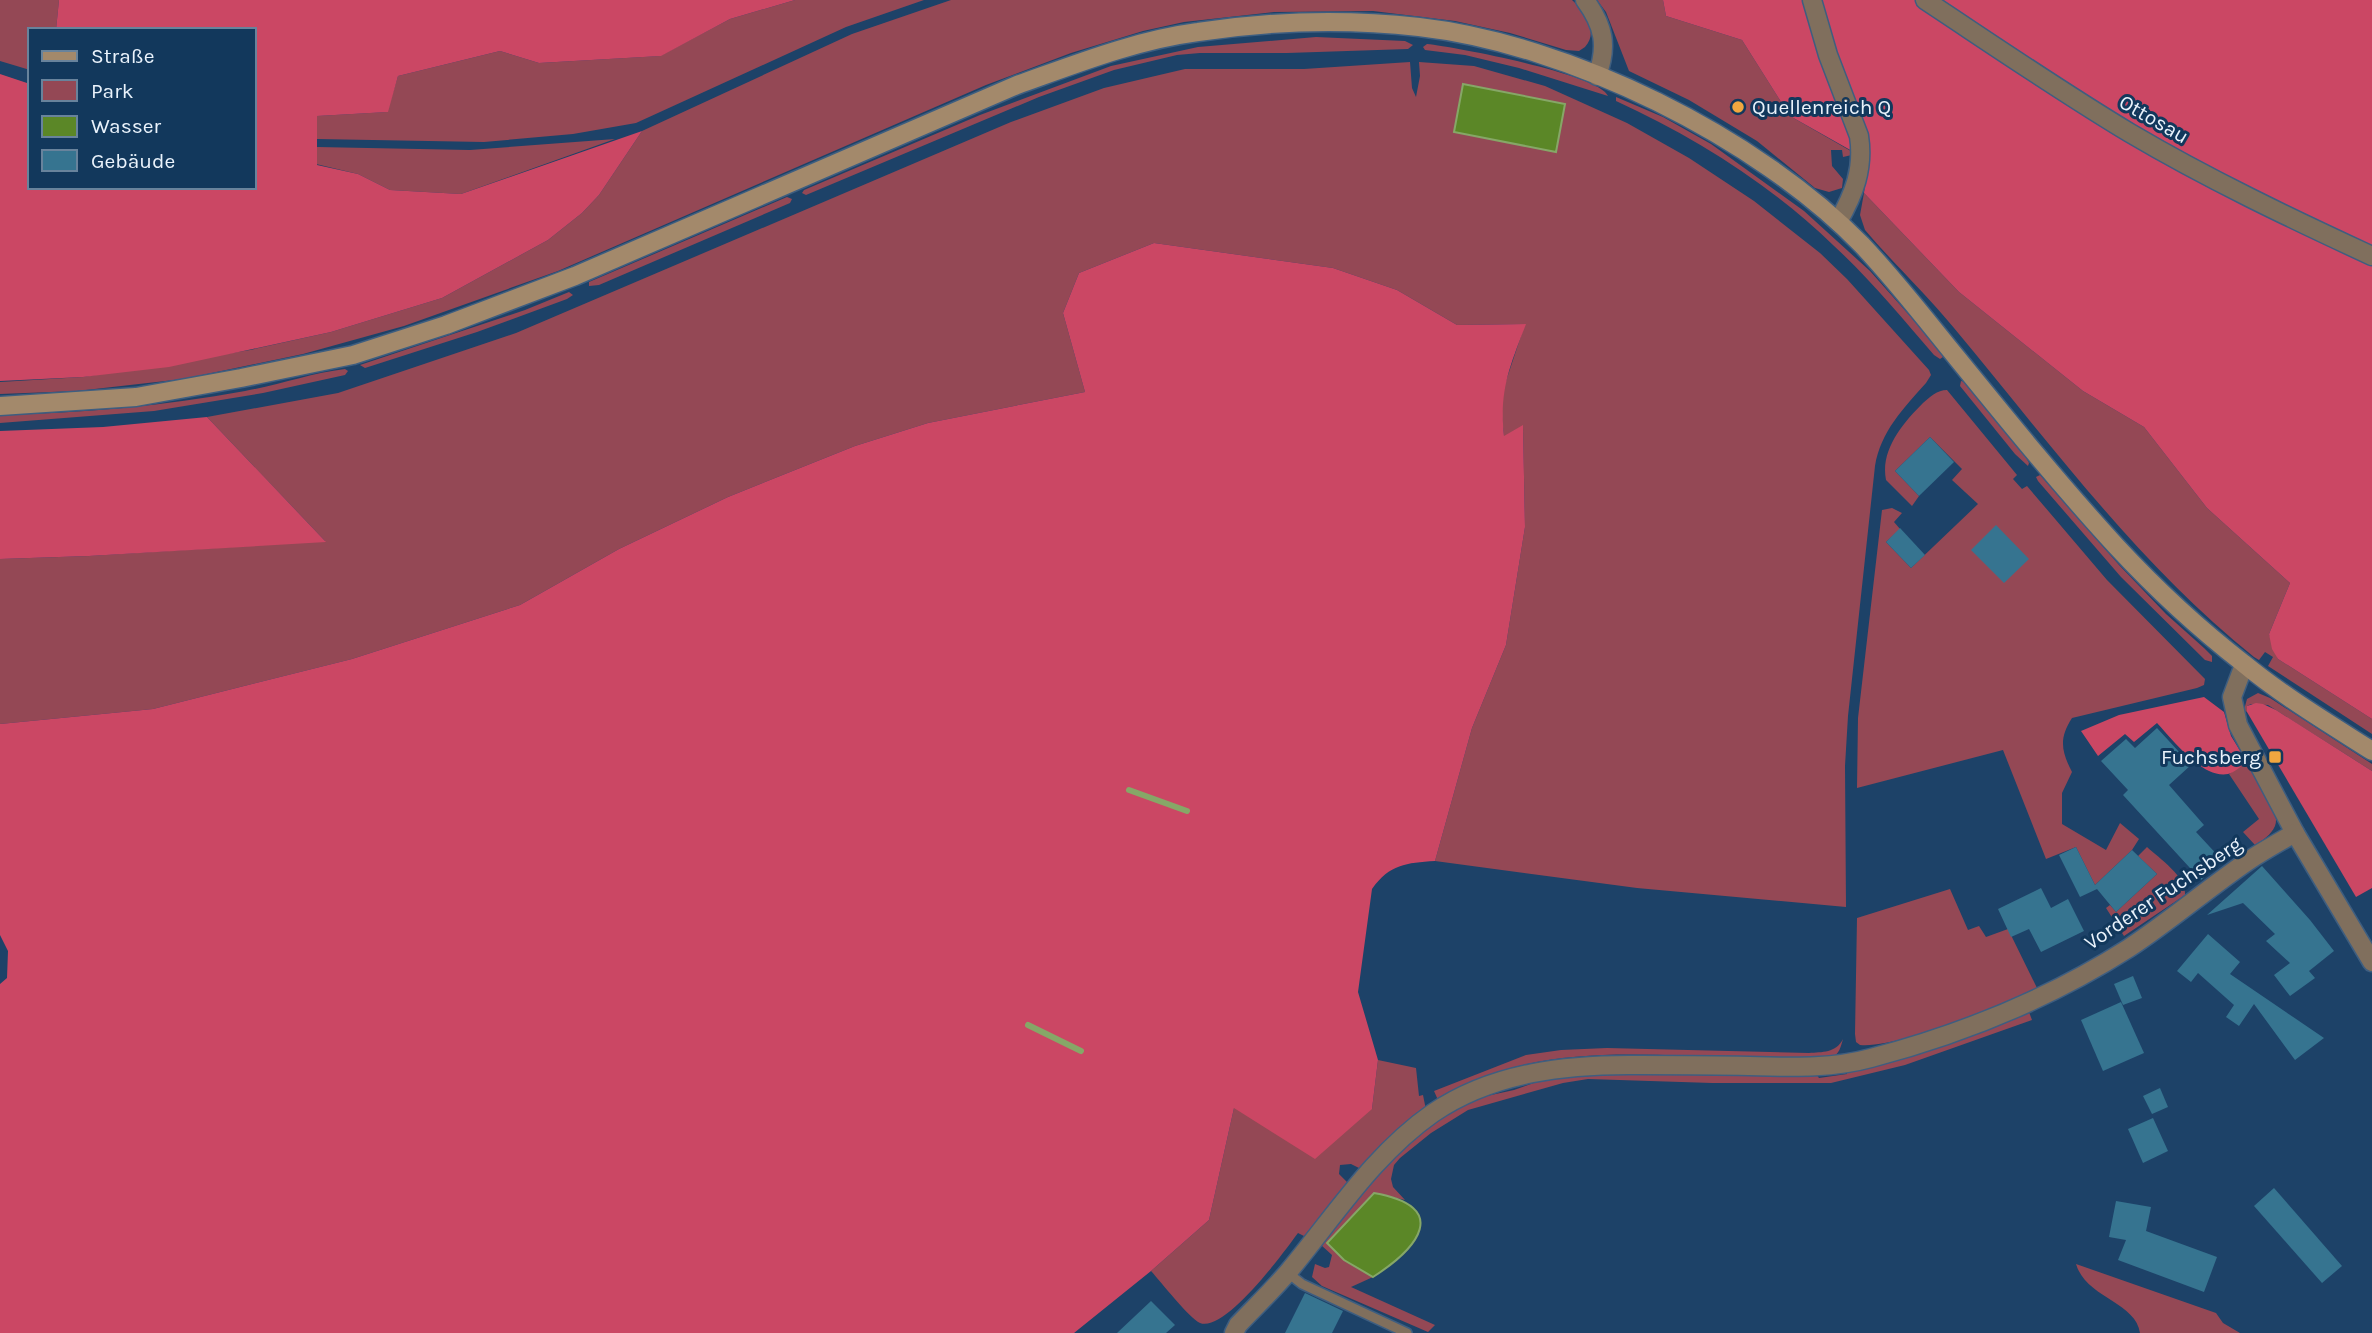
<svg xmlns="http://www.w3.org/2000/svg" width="2372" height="1333" viewBox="0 0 2372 1333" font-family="Karla,sans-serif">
	<rect width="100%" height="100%" fill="#1d4268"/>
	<g fill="#944855">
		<path d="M 0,0 L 59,0 L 56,30 L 30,30 L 30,70 L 0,61 Z"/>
		<path d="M 795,0 L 924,0 L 846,27 L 636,123 L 573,134 L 484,142 L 317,139 L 317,116 L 387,112 L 398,76 L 500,51 L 539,63 L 660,56 L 730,19 Z"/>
		<path d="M 951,0 L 1572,0 C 1585,12 1599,32 1585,47 L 1579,51 L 1566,50 L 1510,33 L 1455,21 L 1373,11 L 1274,12 L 1184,22 L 1143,31 L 1071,53 L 986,85 L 558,271 L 404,326 L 303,354 L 183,379 L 77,391 L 0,394 L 0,382 L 83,377 L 250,350 L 331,332 L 442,298 L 548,240 L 582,213 L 599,195 L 642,131 L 852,34 Z"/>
		<path d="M 1597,0 L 1663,0 L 1666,16 L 1742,40 L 1790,116 L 1856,154 L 1843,157 L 1842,150 L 1831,150 L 1832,166 L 1843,179 L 1842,188 L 1829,192 L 1815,188 L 1757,141 L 1689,100 L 1629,71 L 1606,12 Z"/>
		<path d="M 1316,37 L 1405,41 L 1413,45 L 1408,49 L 1287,53 L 1200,53 L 1177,55 L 1114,70 L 1039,97 L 806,195 L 802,193 L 804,190 L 980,115 L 1111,66 L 1198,47 Z"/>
		<path d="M 1427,44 C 1455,47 1599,74 1608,96 L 1519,68 L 1465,55 L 1425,50 L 1423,47 Z"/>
		<path d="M 1410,62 L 1412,88 L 1416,97 L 1420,76 L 1419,62 L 1474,66 L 1545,86 L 1627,123 L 1689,158 L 1754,201 L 1820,253 L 1847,279 L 1929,370 L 1931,375 L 1926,383 C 1903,409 1881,431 1875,466 L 1848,716 L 1845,766 L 1846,907 L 1637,888 L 1435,861 L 1472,728 L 1506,645 L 1525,527 L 1523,426 L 1504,437 L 1501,406 L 1503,390 L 1525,324 L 1457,325 L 1397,290 L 1333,268 L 1154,243 L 1079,273 L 1063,313 L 1085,392 L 928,423 L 855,446 L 728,497 L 619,549 L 520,605 L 352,659 L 153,709 L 0,724 L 0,559 L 89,556 L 325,541 L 207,417 L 338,393 L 516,333 L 1011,122 L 1104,88 L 1185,69 L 1304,69 Z"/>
		<path d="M 1616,97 L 1663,117 L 1711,144 L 1804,211 L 1870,271 L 1941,351 L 1943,357 L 1940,359 L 1934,355 C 1902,318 1870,279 1833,245 C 1771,185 1695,137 1616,101 Z"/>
		<path d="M 615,139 L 461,194 L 390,190 L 358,174 L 316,164 L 317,147 L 470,150 Z"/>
		<path d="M 1864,193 L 1959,292 L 2083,391 L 2144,427 L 2207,508 L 2290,583 L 2269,634 L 2278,659 L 2372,719 L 2372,734 L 2268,666 L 2273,657 L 2265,652 L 2259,660 L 2254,657 C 2138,564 2049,442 1954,328 C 1926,294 1894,264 1865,230 L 1860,215 Z"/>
		<path d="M 787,197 L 792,199 L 790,203 L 599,285 L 589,286 L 589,282 Z"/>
		<path d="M 569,292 L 573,295 L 567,299 L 477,332 L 365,368 L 360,365 L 525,310 Z"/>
		<path d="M 345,369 L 348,371 L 345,375 L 263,393 L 154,411 L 0,423 L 0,415 C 82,413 164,406 245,391 C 279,385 311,373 345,369 Z"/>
		<path d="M 1961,381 L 1965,382 L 2023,452 L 2029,463 L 2028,466 L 2015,454 L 1960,386 Z"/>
		<path d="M 1947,390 L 2017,475 L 2013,479 L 2022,489 L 2027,486 L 2107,580 L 2205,679 L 2204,685 L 2197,688 L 2072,718 C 2059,738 2061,751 2072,772 L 2062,793 L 2062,824 L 2106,850 L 2120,823 L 2139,839 L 2132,850 L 2095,885 L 2076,847 L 2046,859 L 2003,750 L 1857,788 L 1858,718 L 1882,510 L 1892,508 L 1902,513 L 1894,522 L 1900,529 L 1886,542 L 1911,568 L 1978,504 L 1952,480 L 1962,469 L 1930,437 L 1895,471 L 1919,496 L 1912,506 L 1886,480 C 1880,450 1903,423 1923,403 C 1930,397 1937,390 1947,390 Z"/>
		<path d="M 2040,475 L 2119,565 L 2166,614 L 2204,648 L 2212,656 L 2212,662 L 2205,660 L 2121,577 L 2038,481 L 2036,477 Z"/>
		<path d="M 2258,693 L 2270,698 L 2372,764 L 2372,771 L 2268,705 L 2251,704 L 2247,706 L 2247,712 L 2244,710 L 2247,699 Z"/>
		<path d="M 2247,762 C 2255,775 2282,811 2275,826 C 2271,835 2263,840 2255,845 L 2243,832 L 2259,819 L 2229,774 Z"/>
		<path d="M 2147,847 C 2159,858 2187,877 2185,895 L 2124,936 L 2106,908 L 2110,905 L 2116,912 L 2157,874 L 2138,856 Z"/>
		<path d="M 1950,889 L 1968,930 L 1979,926 L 1986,937 L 2008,929 L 2037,988 C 2002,1005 1896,1049 1860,1045 L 1856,1042 L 1855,1034 L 1857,918 Z"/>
		<path d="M 2029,1012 L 2032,1020 L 1905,1065 L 1831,1083 L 1712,1083 L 1588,1079 L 1563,1083 L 1468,1110 L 1431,1133 L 1400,1158 L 1394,1165 L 1391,1179 L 1393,1187 L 1405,1200 L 1374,1193 L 1344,1260 L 1373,1277 L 1351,1287 L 1435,1325 L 1428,1332 L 1322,1286 L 1312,1277 L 1315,1264 L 1325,1268 L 1329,1267 L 1332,1255 L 1321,1245 L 1321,1241 L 1390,1158 L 1436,1120 L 1473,1099 L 1514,1090 L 1561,1073 L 1696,1075 L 1697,1071 L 1816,1074 L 1819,1078 L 1847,1074 L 1847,1070 L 1953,1040 Z"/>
		<path d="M 1843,1039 C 1841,1046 1839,1055 1832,1057 C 1815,1064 1757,1059 1736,1058 C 1652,1055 1561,1046 1481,1078 C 1466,1084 1452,1093 1438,1100 L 1434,1091 L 1526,1055 L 1561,1050 L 1607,1048 L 1809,1053 C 1822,1052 1836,1053 1843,1039 Z"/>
		<path d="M 1378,1060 L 1416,1068 L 1419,1096 L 1423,1095 L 1426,1110 L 1361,1169 L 1351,1164 L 1340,1165 L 1339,1174 L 1349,1184 L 1304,1236 L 1298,1233 C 1284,1252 1225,1333 1200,1323 C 1189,1318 1161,1282 1151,1271 L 1209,1220 L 1234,1108 L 1372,1109 Z"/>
		<path d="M 2076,1264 L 2216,1313 L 2223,1323 L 2240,1333 L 2140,1333 C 2136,1302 2086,1298 2076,1264 Z"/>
	</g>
	<g fill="#cb4764">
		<path d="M 59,0 L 795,0 L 730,19 L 661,56 L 539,63 L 500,51 L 398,76 L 388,112 L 317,116 L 317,165 L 358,174 L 390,190 L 461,194 L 642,131 L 599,195 L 582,213 L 548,240 L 442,298 L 331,332 L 169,367 L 83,377 L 0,381 L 0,74 L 30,84 L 30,187 L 254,187 L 254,30 L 56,30 Z"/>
		<path d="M 1663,0 L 2372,0 L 2372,719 L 2278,659 L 2272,649 L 2269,634 L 2290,583 L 2207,508 L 2144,427 L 2083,391 L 1959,292 L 1864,193 L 1868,160 L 1790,116 L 1742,40 L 1666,16 Z"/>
		<path d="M 1154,243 L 1333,268 L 1397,290 L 1457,325 L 1526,324 C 1510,366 1499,390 1504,436 L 1523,425 L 1525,527 L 1506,645 L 1472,728 L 1435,861 C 1406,863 1390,864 1372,889 L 1358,992 L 1378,1060 L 1372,1109 L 1315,1159 L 1234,1108 L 1209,1220 L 1151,1271 L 1074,1333 L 0,1333 L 0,984 L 7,978 L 8,951 L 0,935 L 0,724 L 153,709 L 352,659 L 520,605 L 619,549 L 728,497 L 855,446 L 928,423 L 1085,392 L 1063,313 L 1079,273 Z"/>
		<path d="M 207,417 L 326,542 L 89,556 L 0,559 L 0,431 L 103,427 Z"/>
		<path d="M 2204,697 L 2224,712 L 2231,736 L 2247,762 C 2241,766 2234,773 2228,774 C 2202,779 2173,740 2157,723 L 2134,742 L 2125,734 L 2098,756 L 2081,731 L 2119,715 Z"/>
		<path d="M 2256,703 L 2263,704 L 2276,710 L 2372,771 L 2372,888 L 2356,897 L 2247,712 L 2247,706 Z"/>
	</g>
	<g fill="#5b8727" stroke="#86a767" stroke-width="2">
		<path d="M 1463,84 L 1565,104 L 1556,152 L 1454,132 Z"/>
		<path d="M 1374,1193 C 1452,1207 1418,1248 1373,1277 L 1344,1260 L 1327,1243 Z"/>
	</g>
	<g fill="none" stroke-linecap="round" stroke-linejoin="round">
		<g stroke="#86a767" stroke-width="6">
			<path d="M 1129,790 L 1187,811"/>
			<path d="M 1028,1025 L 1081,1051"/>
		</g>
	</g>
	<g fill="#367490">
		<path d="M 1930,437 L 1954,462 L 1919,496 L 1895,471 Z"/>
		<path d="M 1996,525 L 2029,559 L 2004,583 L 1971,550 Z"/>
		<path d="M 1900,528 L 1925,555 L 1911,568 L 1886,542 Z"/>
		<path d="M 2157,728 L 2191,765 L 2169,785 L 2204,825 L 2196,832 L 2222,860 L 2201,880 L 2123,795 L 2128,790 L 2101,761 L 2126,739 L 2135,748 Z"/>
		<path d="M 2076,847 L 2095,885 L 2132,850 L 2157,874 L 2116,912 L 2097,889 L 2080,897 L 2059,855 Z"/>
		<path d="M 2262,866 L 2310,920 L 2334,951 L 2309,971 L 2315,978 L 2290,996 L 2274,975 L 2290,963 L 2266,941 L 2275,934 L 2243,903 L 2207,915 Z"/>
		<path d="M 2041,888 L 2051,908 L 2068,899 L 2084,931 L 2041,952 L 2029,929 L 2011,937 L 1998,909 Z"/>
		<path d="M 2208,934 L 2240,962 L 2230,974 L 2324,1038 L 2295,1060 L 2254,1004 L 2239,1026 L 2226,1017 L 2234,1005 L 2198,973 L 2191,982 L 2177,971 Z"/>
		<path d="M 2133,976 L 2142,998 L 2123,1005 L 2114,984 Z"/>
		<path d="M 2121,1002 L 2144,1053 L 2103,1071 L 2081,1020 Z"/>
		<path d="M 2160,1088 L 2168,1107 L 2152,1114 L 2143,1096 Z"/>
		<path d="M 2153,1118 L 2168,1151 L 2143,1163 L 2128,1129 Z"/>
		<path d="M 2274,1188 L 2342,1266 L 2322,1283 L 2254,1206 Z"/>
		<path d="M 2116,1201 L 2151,1207 L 2146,1231 L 2217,1257 L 2204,1292 L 2118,1260 L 2126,1240 L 2109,1237 Z"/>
		<path d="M 1305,1293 L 1343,1311 L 1332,1333 L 1285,1333 Z"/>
		<path d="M 1151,1301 L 1175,1325 L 1166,1333 L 1117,1333 Z"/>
	</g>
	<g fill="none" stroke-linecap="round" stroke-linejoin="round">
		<g stroke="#3e5e80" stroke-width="12">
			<path id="service" d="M 1288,1273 L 1302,1284 L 1407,1333"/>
		</g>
		<g stroke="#3e5e80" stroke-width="21">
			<g id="minor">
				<path d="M 1585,0 C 1604,26 1608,46 1597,76"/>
				<path d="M 1812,0 L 1828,55 L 1859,136 C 1864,169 1854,194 1838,222"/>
				<path d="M 1925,0 C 1993,45 2060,91 2130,133 C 2208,179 2290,218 2372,256"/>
				<path d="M 2244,665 L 2232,697 L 2238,725 L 2295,833 L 2372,962"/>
				<path d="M 1234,1333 L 1238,1325 C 1255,1307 1273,1290 1289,1271 C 1334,1217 1374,1154 1433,1113 C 1493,1072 1568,1064 1639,1065 C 1676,1065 1712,1065 1749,1066 C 1791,1067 1831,1069 1871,1058 C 1962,1034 2049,999 2129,948 C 2170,921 2207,889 2248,861 C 2263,851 2279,842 2295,833"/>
			</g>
		</g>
		<g stroke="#3e5e80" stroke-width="21">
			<path id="secondary" d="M 0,406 L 136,397 L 241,378 L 353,355 L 446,325 L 575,276 L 1017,85 C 1076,64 1136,40 1198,32 C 1270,21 1347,19 1419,27 C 1569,44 1757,137 1862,245 C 1896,281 1926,320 1957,358 C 2009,422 2061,486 2116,546 C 2155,588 2198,628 2243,663 C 2283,696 2328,723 2372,751"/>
		</g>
		<use href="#service" stroke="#806f5d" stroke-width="9"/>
		<use href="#minor" stroke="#806f5d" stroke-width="18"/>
		<use href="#secondary" stroke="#a3896b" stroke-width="18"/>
	</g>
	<g fill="#f1a63f" stroke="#12385c" stroke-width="2.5">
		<circle cx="1738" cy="107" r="7"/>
		<rect x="2268" y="750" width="14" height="14" rx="3.5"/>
	</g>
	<g text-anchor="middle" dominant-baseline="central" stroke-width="6" stroke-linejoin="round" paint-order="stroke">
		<g font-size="21" fill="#eaf3fc" stroke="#12385c" text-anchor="start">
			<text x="1752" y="107">Quellenreich Q</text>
			<text x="2261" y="757" text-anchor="end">Fuchsberg</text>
		</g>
		<g font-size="21" fill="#eaf3fc" stroke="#12385c">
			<text transform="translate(2154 119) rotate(30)">Ottosau</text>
			<text transform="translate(2163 893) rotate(-34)">Vorderer Fuchsberg</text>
		</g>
	</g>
	<rect x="28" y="28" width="228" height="161" fill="#12385c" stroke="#68839c" stroke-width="2"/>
	<rect x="42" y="51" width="35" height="10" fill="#a3896b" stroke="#68839c" stroke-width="2"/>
	<text x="91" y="63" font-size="21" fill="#eaf3fc">Straße</text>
	<rect x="42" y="80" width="35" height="21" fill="#944855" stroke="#68839c" stroke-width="2"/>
	<text x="91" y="98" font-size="21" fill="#eaf3fc">Park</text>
	<rect x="42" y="116" width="35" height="21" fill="#5b8727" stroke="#68839c" stroke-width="2"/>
	<text x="91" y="133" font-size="21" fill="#eaf3fc">Wasser</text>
	<rect x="42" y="150" width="35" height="21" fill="#367490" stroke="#68839c" stroke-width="2"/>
	<text x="91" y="168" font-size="21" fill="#eaf3fc">Gebäude</text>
</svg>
